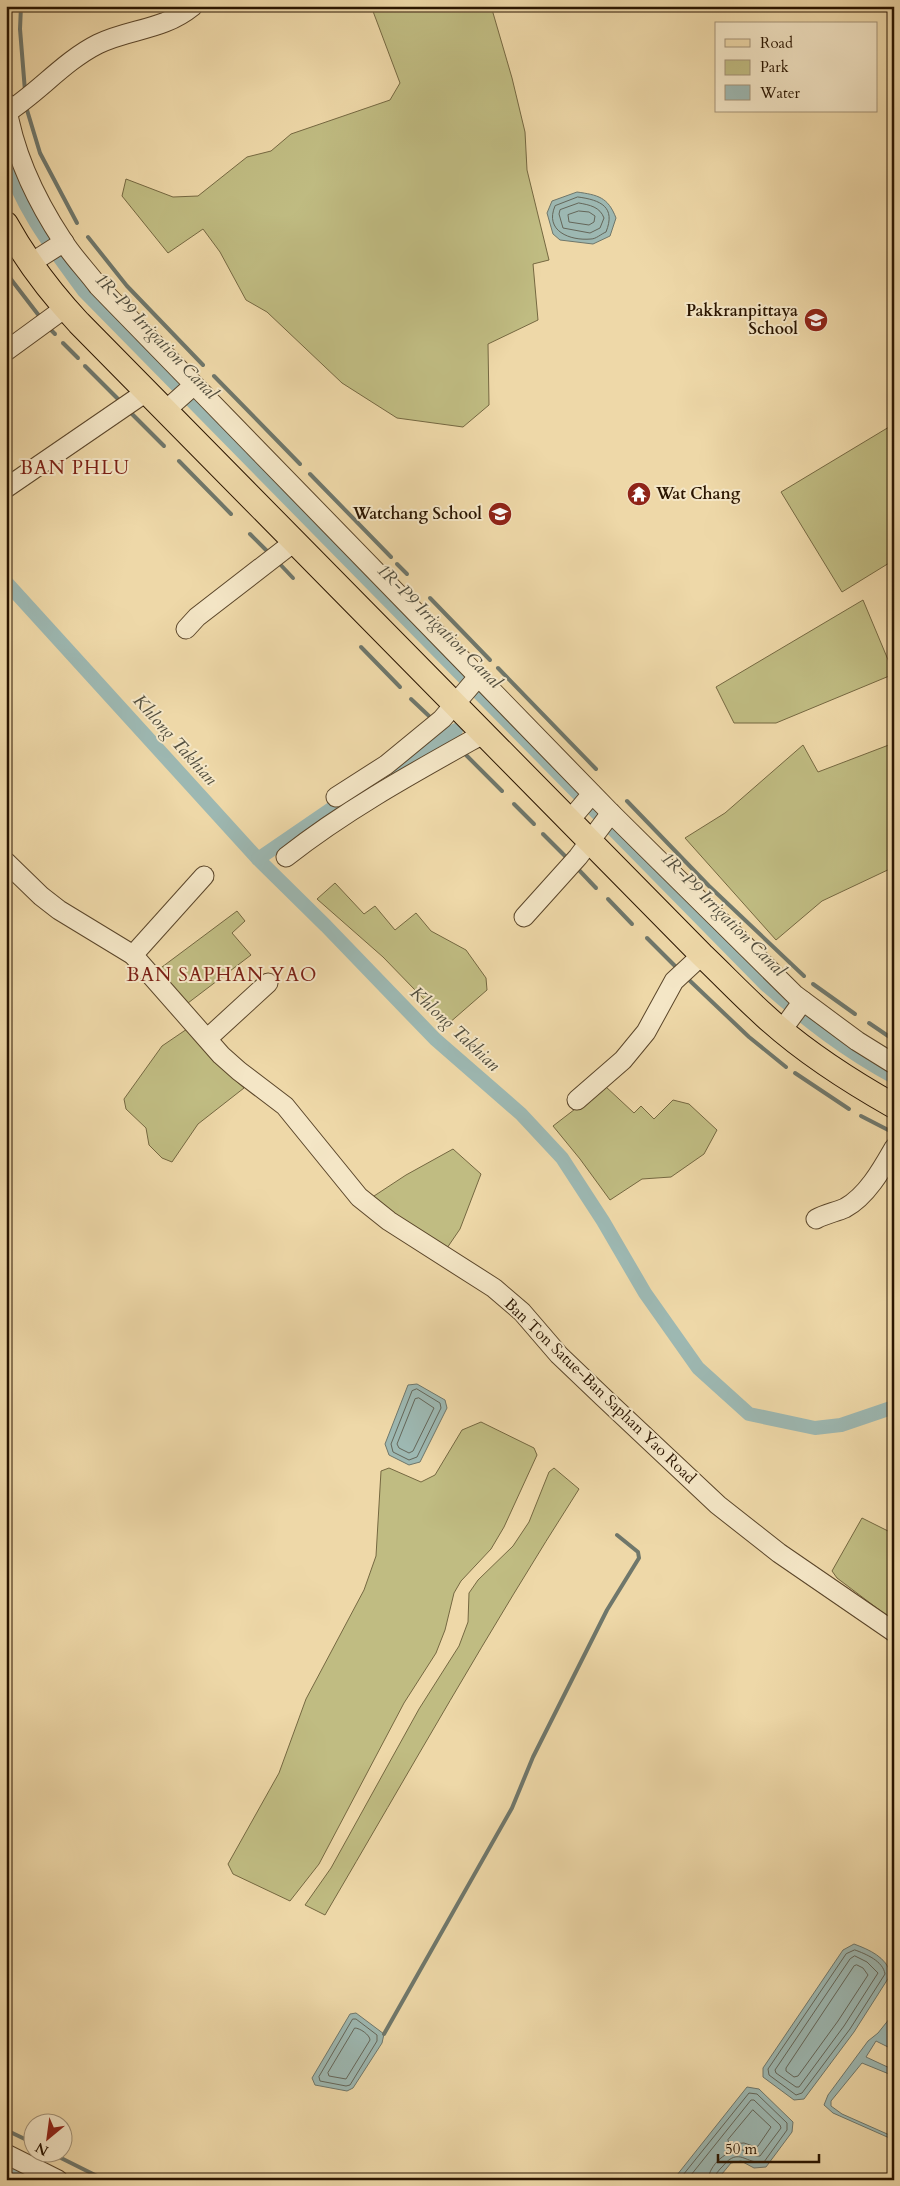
<svg xmlns="http://www.w3.org/2000/svg" width="900" height="2186" viewBox="0 0 900 2186" font-family="Cardo,serif">
	<rect width="100%" height="100%" fill="#eed8a8"/>
	<filter id="stains"><feTurbulence type="fractalNoise" baseFrequency=".004" numOctaves="4"/><feColorMatrix values="0 0 0 0 .2 0 0 0 0 .09 0 0 0 0 .02 0 0 0 .5 -.17"/></filter>
	<radialGradient id="worn" r=".72"><stop offset=".6" stop-color="#630" stop-opacity="0"/><stop offset="1" stop-color="#630" stop-opacity=".3"/></radialGradient>
	<g fill="#c0bc82" stroke="#756841">
		<path d="M 371,6 L 491,6 L 512,78 L 525,132 L 527,170 L 549,260 L 533,264 L 538,320 L 488,344 L 489,405 L 463,427 L 397,418 L 342,383 L 267,312 L 246,300 L 220,252 L 203,229 L 168,253 L 122,196 L 126,179 L 173,197 L 198,196 L 247,157 L 271,151 L 291,134 L 390,100 L 400,83 Z"/>
		<path d="M 894,424 L 894,560 L 842,592 L 781,492 Z"/>
		<path d="M 863,600 L 894,674 L 776,723 L 734,723 L 716,687 Z"/>
		<path d="M 894,743 L 894,867 L 822,901 L 776,940 L 685,838 L 725,813 L 803,745 L 818,772 Z"/>
		<path d="M 335,883 L 364,914 L 375,906 L 395,930 L 416,913 L 431,931 L 466,950 L 486,978 L 487,990 L 448,1024 L 383,957 L 317,899 Z"/>
		<path d="M 237,911 L 245,921 L 232,933 L 251,955 L 188,1003 L 158,970 Z"/>
		<path d="M 187,1029 L 215,1062 L 244,1088 L 198,1124 L 172,1162 L 162,1158 L 149,1145 L 146,1128 L 126,1109 L 124,1099 L 162,1046 Z"/>
		<path d="M 605,1086 L 634,1113 L 641,1106 L 654,1119 L 673,1100 L 689,1104 L 717,1130 L 704,1154 L 671,1177 L 642,1179 L 610,1200 L 580,1159 L 553,1126 Z"/>
		<path d="M 453,1149 L 481,1174 L 460,1229 L 447,1248 L 371,1198 L 406,1175 Z"/>
		<path d="M 481,1422 L 534,1448 L 537,1455 L 504,1527 L 491,1549 L 461,1581 L 454,1593 L 445,1630 L 436,1653 L 404,1703 L 319,1864 L 290,1901 L 233,1874 L 228,1864 L 279,1773 L 306,1699 L 364,1590 L 376,1556 L 381,1471 L 389,1468 L 421,1482 L 435,1475 L 462,1430 Z"/>
		<path d="M 554,1468 L 579,1489 C 490,1628 409,1772 325,1915 L 305,1905 L 331,1868 L 419,1709 L 459,1646 L 468,1622 L 469,1593 L 478,1580 L 513,1546 L 529,1522 L 549,1472 Z"/>
		<path d="M 862,1518 L 894,1534 L 894,1621 L 837,1578 L 832,1571 Z"/>
	</g>
	<g fill="#9db8b2" stroke="#6f776b">
		<path d="M 577,192 C 598,195 608,197 616,218 L 610,236 L 593,244 L 560,240 L 553,234 L 547,213 L 552,201 Z"/>
		<path d="M 417,1384 L 445,1400 L 447,1408 L 420,1462 L 409,1465 L 389,1455 L 385,1444 L 408,1385 Z"/>
		<path d="M 854,1944 C 870,1950 886,1957 891,1974 L 854,2032 L 804,2099 L 794,2100 L 763,2077 L 763,2068 L 843,1950 Z"/>
		<path d="M 356,2013 L 384,2034 L 382,2043 L 353,2088 L 347,2091 L 315,2085 L 312,2078 L 350,2014 Z"/>
		<path d="M 894,2013 L 894,2050 L 876,2041 L 866,2057 L 894,2070 L 894,2076 L 862,2063 L 831,2101 L 831,2106 L 842,2114 L 894,2137 L 894,2140 L 833,2113 L 824,2105 L 828,2095 L 868,2041 L 878,2033 Z"/>
		<path d="M 747,2087 L 759,2089 L 793,2122 L 792,2132 L 766,2167 L 754,2168 L 741,2161 L 731,2163 L 717,2180 L 673,2180 Z"/>
	</g>
	<g fill="none" stroke-linecap="round" stroke-linejoin="round">
		<g stroke="#646659" stroke-width="1">
			<path d="M 578,197 C 601,200 616,207 606,232 C 601,234 596,239 591,239 C 570,241 544,231 555,206 Z"/>
			<path d="M 579,203 C 590,205 600,207 604,218 L 600,228 L 590,233 L 563,228 L 559,214 L 560,210 Z"/>
			<path d="M 579,211 L 589,212 L 595,216 L 594,222 L 589,225 L 569,222 L 568,215 Z"/>
			<path d="M 417,1389 L 440,1403 L 441,1408 L 417,1457 L 409,1460 L 393,1452 L 391,1444 L 412,1391 Z"/>
			<path d="M 419,1398 L 434,1408 L 413,1451 L 409,1453 L 399,1448 L 397,1444 L 415,1399 Z"/>
			<path d="M 855,1950 C 866,1954 883,1961 885,1974 L 850,2029 L 802,2093 L 796,2095 L 769,2075 L 768,2069 L 846,1954 Z"/>
			<path d="M 855,1956 L 867,1962 L 878,1973 L 844,2026 L 799,2087 L 796,2087 L 776,2073 L 775,2070 L 850,1959 Z"/>
			<path d="M 857,1965 L 863,1968 L 868,1975 L 838,2021 L 798,2076 L 794,2077 L 786,2071 L 786,2068 L 854,1966 Z"/>
			<path d="M 353,2019 L 356,2019 L 377,2035 L 377,2041 L 350,2085 L 346,2086 L 320,2081 L 319,2077 Z"/>
			<path d="M 355,2028 C 360,2028 370,2035 370,2040 L 346,2079 L 329,2076 L 328,2073 Z"/>
			<path d="M 753,2110 L 771,2127 L 758,2146 L 756,2147 L 744,2143 L 729,2144 L 728,2140 Z"/>
			<path d="M 679,2180 L 749,2093 L 757,2094 L 787,2123 L 787,2130 L 764,2162 C 746,2165 739,2146 723,2166 C 719,2170 715,2174 714,2180"/>
			<path d="M 687,2180 L 751,2100 L 754,2100 L 780,2125 L 781,2128 L 760,2156 C 753,2157 749,2150 742,2150 C 727,2149 709,2165 708,2180"/>
		</g>
		<g stroke="#6f776b" stroke-width="4">
			<path d="M 21,6 L 20,29 L 25,91"/>
			<path d="M 27,110 L 40,153 L 77,223"/>
			<path d="M 88,237 L 127,286 L 203,365"/>
			<path d="M 10,278 L 40,317"/>
			<path d="M 48,327 L 55,334"/>
			<path d="M 63,343 L 78,358"/>
			<path d="M 85,366 L 120,401"/>
			<path d="M 214,376 L 300,464"/>
			<path d="M 129,411 L 164,446"/>
			<path d="M 179,461 L 231,514"/>
			<path d="M 310,474 L 391,557"/>
			<path d="M 250,534 L 267,551"/>
			<path d="M 277,561 L 293,578"/>
			<path d="M 397,564 L 407,574"/>
			<path d="M 430,598 L 490,660"/>
			<path d="M 361,647 L 400,687"/>
			<path d="M 498,668 L 596,769"/>
			<path d="M 411,699 L 429,716"/>
			<path d="M 440,728 L 452,740"/>
			<path d="M 465,754 L 502,791"/>
			<path d="M 627,801 L 709,886 L 804,976"/>
			<path d="M 514,804 L 534,824"/>
			<path d="M 543,834 L 566,857"/>
			<path d="M 578,869 L 596,888"/>
			<path d="M 608,899 L 632,924"/>
			<path d="M 647,938 L 676,967"/>
			<path d="M 688,979 L 749,1037 L 786,1067"/>
			<path d="M 813,984 L 855,1014"/>
			<path d="M 869,1023 L 894,1040"/>
			<path d="M 795,1073 L 849,1109"/>
			<path d="M 861,1116 L 894,1133"/>
			<path d="M 384,2034 L 512,1808 L 533,1757 L 607,1610 L 639,1558 L 638,1552 L 617,1535"/>
			<path d="M 6,2130 L 31,2142"/>
			<path d="M 53,2154 L 105,2180"/>
		</g>
		<g stroke="#9db8b2" stroke-width="14">
			<path d="M 6,157 C 20,207 54,250 84,291 L 766,985 C 807,1021 846,1051 894,1077"/>
			<path d="M 6,582 L 258,859 L 326,926 L 435,1039 L 521,1114 L 562,1158 L 603,1221 L 645,1293 L 698,1368 L 749,1414 L 815,1428 L 841,1425 L 894,1407"/>
			<path d="M 389,771 L 456,730"/>
			<path d="M 258,859 L 350,796"/>
			<path d="M 6,2166 L 34,2180"/>
		</g>
		<g stroke="#5b462a" stroke-width="21">
			<g id="minor">
				<path d="M 6,103 C 13,151 36,200 63,241 C 73,257 87,271 98,286 L 611,813 L 795,995 L 857,1041 L 894,1064"/>
				<path d="M 6,113 C 38,93 64,61 98,44 C 131,28 162,31 193,6"/>
				<path d="M 31,263 L 64,242"/>
				<path d="M 6,351 L 65,308"/>
				<path d="M 165,411 L 194,385"/>
				<path d="M 6,488 L 146,392"/>
				<path d="M 186,629 L 197,617 L 294,542"/>
				<path d="M 336,797 L 386,765 L 442,719 L 478,677"/>
				<path d="M 569,821 L 592,794"/>
				<path d="M 286,857 C 347,809 415,772 483,734"/>
				<path d="M 6,862 L 41,896 L 59,910 L 133,955 L 221,1055 L 239,1071 L 285,1106 L 359,1197 L 389,1221 L 494,1288 L 522,1312 L 559,1355 L 603,1397 L 718,1505 L 779,1553 L 894,1632"/>
				<path d="M 524,917 L 578,857 L 611,813"/>
				<path d="M 133,955 L 204,876"/>
				<path d="M 782,1030 L 803,1001"/>
				<path d="M 208,1038 L 268,983"/>
				<path d="M 577,1100 L 623,1060 L 646,1032 L 674,981 L 702,955"/>
				<path d="M 816,1219 C 825,1214 836,1212 845,1208 C 867,1196 882,1169 894,1148"/>
				<path d="M 6,2154 L 58,2180"/>
			</g>
		</g>
		<g stroke="#2a1500" stroke-width="26">
			<path id="major" d="M 6,224 C 26,260 51,293 79,323 L 702,955 C 723,975 744,997 765,1016 C 804,1052 848,1080 894,1106"/>
		</g>
		<use href="#minor" stroke="#f4e6c6" stroke-width="19"/>
		<use href="#major" stroke="#eed8a8" stroke-width="24"/>
	</g>
	<defs>
		<g id="school-disc" transform="scale(1.25)"><circle r="9.5" fill="#8f2418" stroke="#f4e6c6"/><path d="M0-5L7-2L0 1L-7-2ZM-4 1L0 2.5L4 1V4Q0 6-4 4Z" fill="#fff"/></g>
		<g id="temple-disc" transform="scale(1.25)"><circle r="9.5" fill="#8f2418" stroke="#f4e6c6"/><path d="M0-6L5-2H3V0L6.5 2.5H4V6H1.5V3h-3V6H-4V2.5H-6.5L-3 0V-2H-5Z" fill="#fff"/></g>
	</defs>
	<g fill-rule="evenodd">
		<use href="#school-disc" x="816" y="320"/>
		<use href="#temple-disc" x="639" y="494"/>
		<use href="#school-disc" x="500" y="514"/>
	</g>
	<g text-anchor="middle" dominant-baseline="central" stroke-width="4" stroke-linejoin="round" paint-order="stroke">
		<g font-size="16" font-weight="bold" fill="#2a1500" stroke="#f4e6c6" text-anchor="end">
			<text x="798" y="311">Pakkranpittaya<tspan x="798" dy="18">School</tspan></text>
			<text x="656" y="494" text-anchor="start">Wat Chang</text>
			<text x="482" y="514">Watchang School</text>
		</g>
		<g font-size="16" fill="#2a1500" stroke="#f4e6c6">
			<text transform="translate(600 1391) rotate(44)">Ban Ton Satue-Ban Saphan Yao Road</text>
		</g>
		<g font-size="18" font-style="italic" fill="#524e3e" stroke="#f4e6c6">
			<text transform="translate(156 336) rotate(46)">1R-P9 Irrigation Canal</text>
			<text transform="translate(439 626) rotate(45)">1R-P9 Irrigation Canal</text>
			<text transform="translate(175 740) rotate(48)">Khlong Takhian</text>
			<text transform="translate(723 914) rotate(45)">1R-P9 Irrigation Canal</text>
			<text transform="translate(455 1029) rotate(43)">Khlong Takhian</text>
		</g>
		<g font-size="19" letter-spacing="1" fill="#7a1f14" stroke="#f4e6c6">
			<text x="75" y="468">BAN PHLU</text>
			<text x="222" y="975">BAN SAPHAN YAO</text>
		</g>
	</g>
	<rect width="900" height="2186" fill="none" stroke="#eed8a8" stroke-width="25"/>
	<rect x="8" y="8" width="885" height="2171" fill="none" stroke="#2a1500" stroke-width="2.5"/>
	<rect x="12" y="12" width="875" height="2161" fill="none" stroke="#2a1500"/>
	<rect x="715" y="22" width="162" height="90" fill="#f4e6c6" stroke="#a39277"/>
	<rect x="725" y="39" width="25" height="8" fill="#eed8a8" stroke="#a39277"/>
	<text x="760" y="48" font-size="15" fill="#2a1500">Road</text>
	<rect x="725" y="60" width="25" height="15" fill="#c0bc82" stroke="#a39277"/>
	<text x="760" y="72" font-size="15" fill="#2a1500">Park</text>
	<rect x="725" y="85" width="25" height="15" fill="#9db8b2" stroke="#a39277"/>
	<text x="760" y="98" font-size="15" fill="#2a1500">Water</text>
	<g transform="translate(48 2138) rotate(209)"><circle r="24" fill="#f4e6c6" stroke="#a39277"/>
	<path d="M0-4L9 19L0 12L-9 19Z" fill="#8f2418"/>
	<text y="-8" font-size="14" font-weight="bold" text-anchor="middle" fill="#2a1500">N</text>
	</g>
	<path d="M718 2154v8h101v-8" fill="none" stroke="#2a1500" stroke-width="2.5"/>
	<text x="725" y="2154" font-size="15" fill="#2a1500" stroke="#f4e6c6" stroke-width="4" paint-order="stroke">50 m</text>
	<rect width="100%" height="100%" filter="url(#stains)"/>
	<rect width="100%" height="100%" fill="url(#worn)"/>
</svg>
